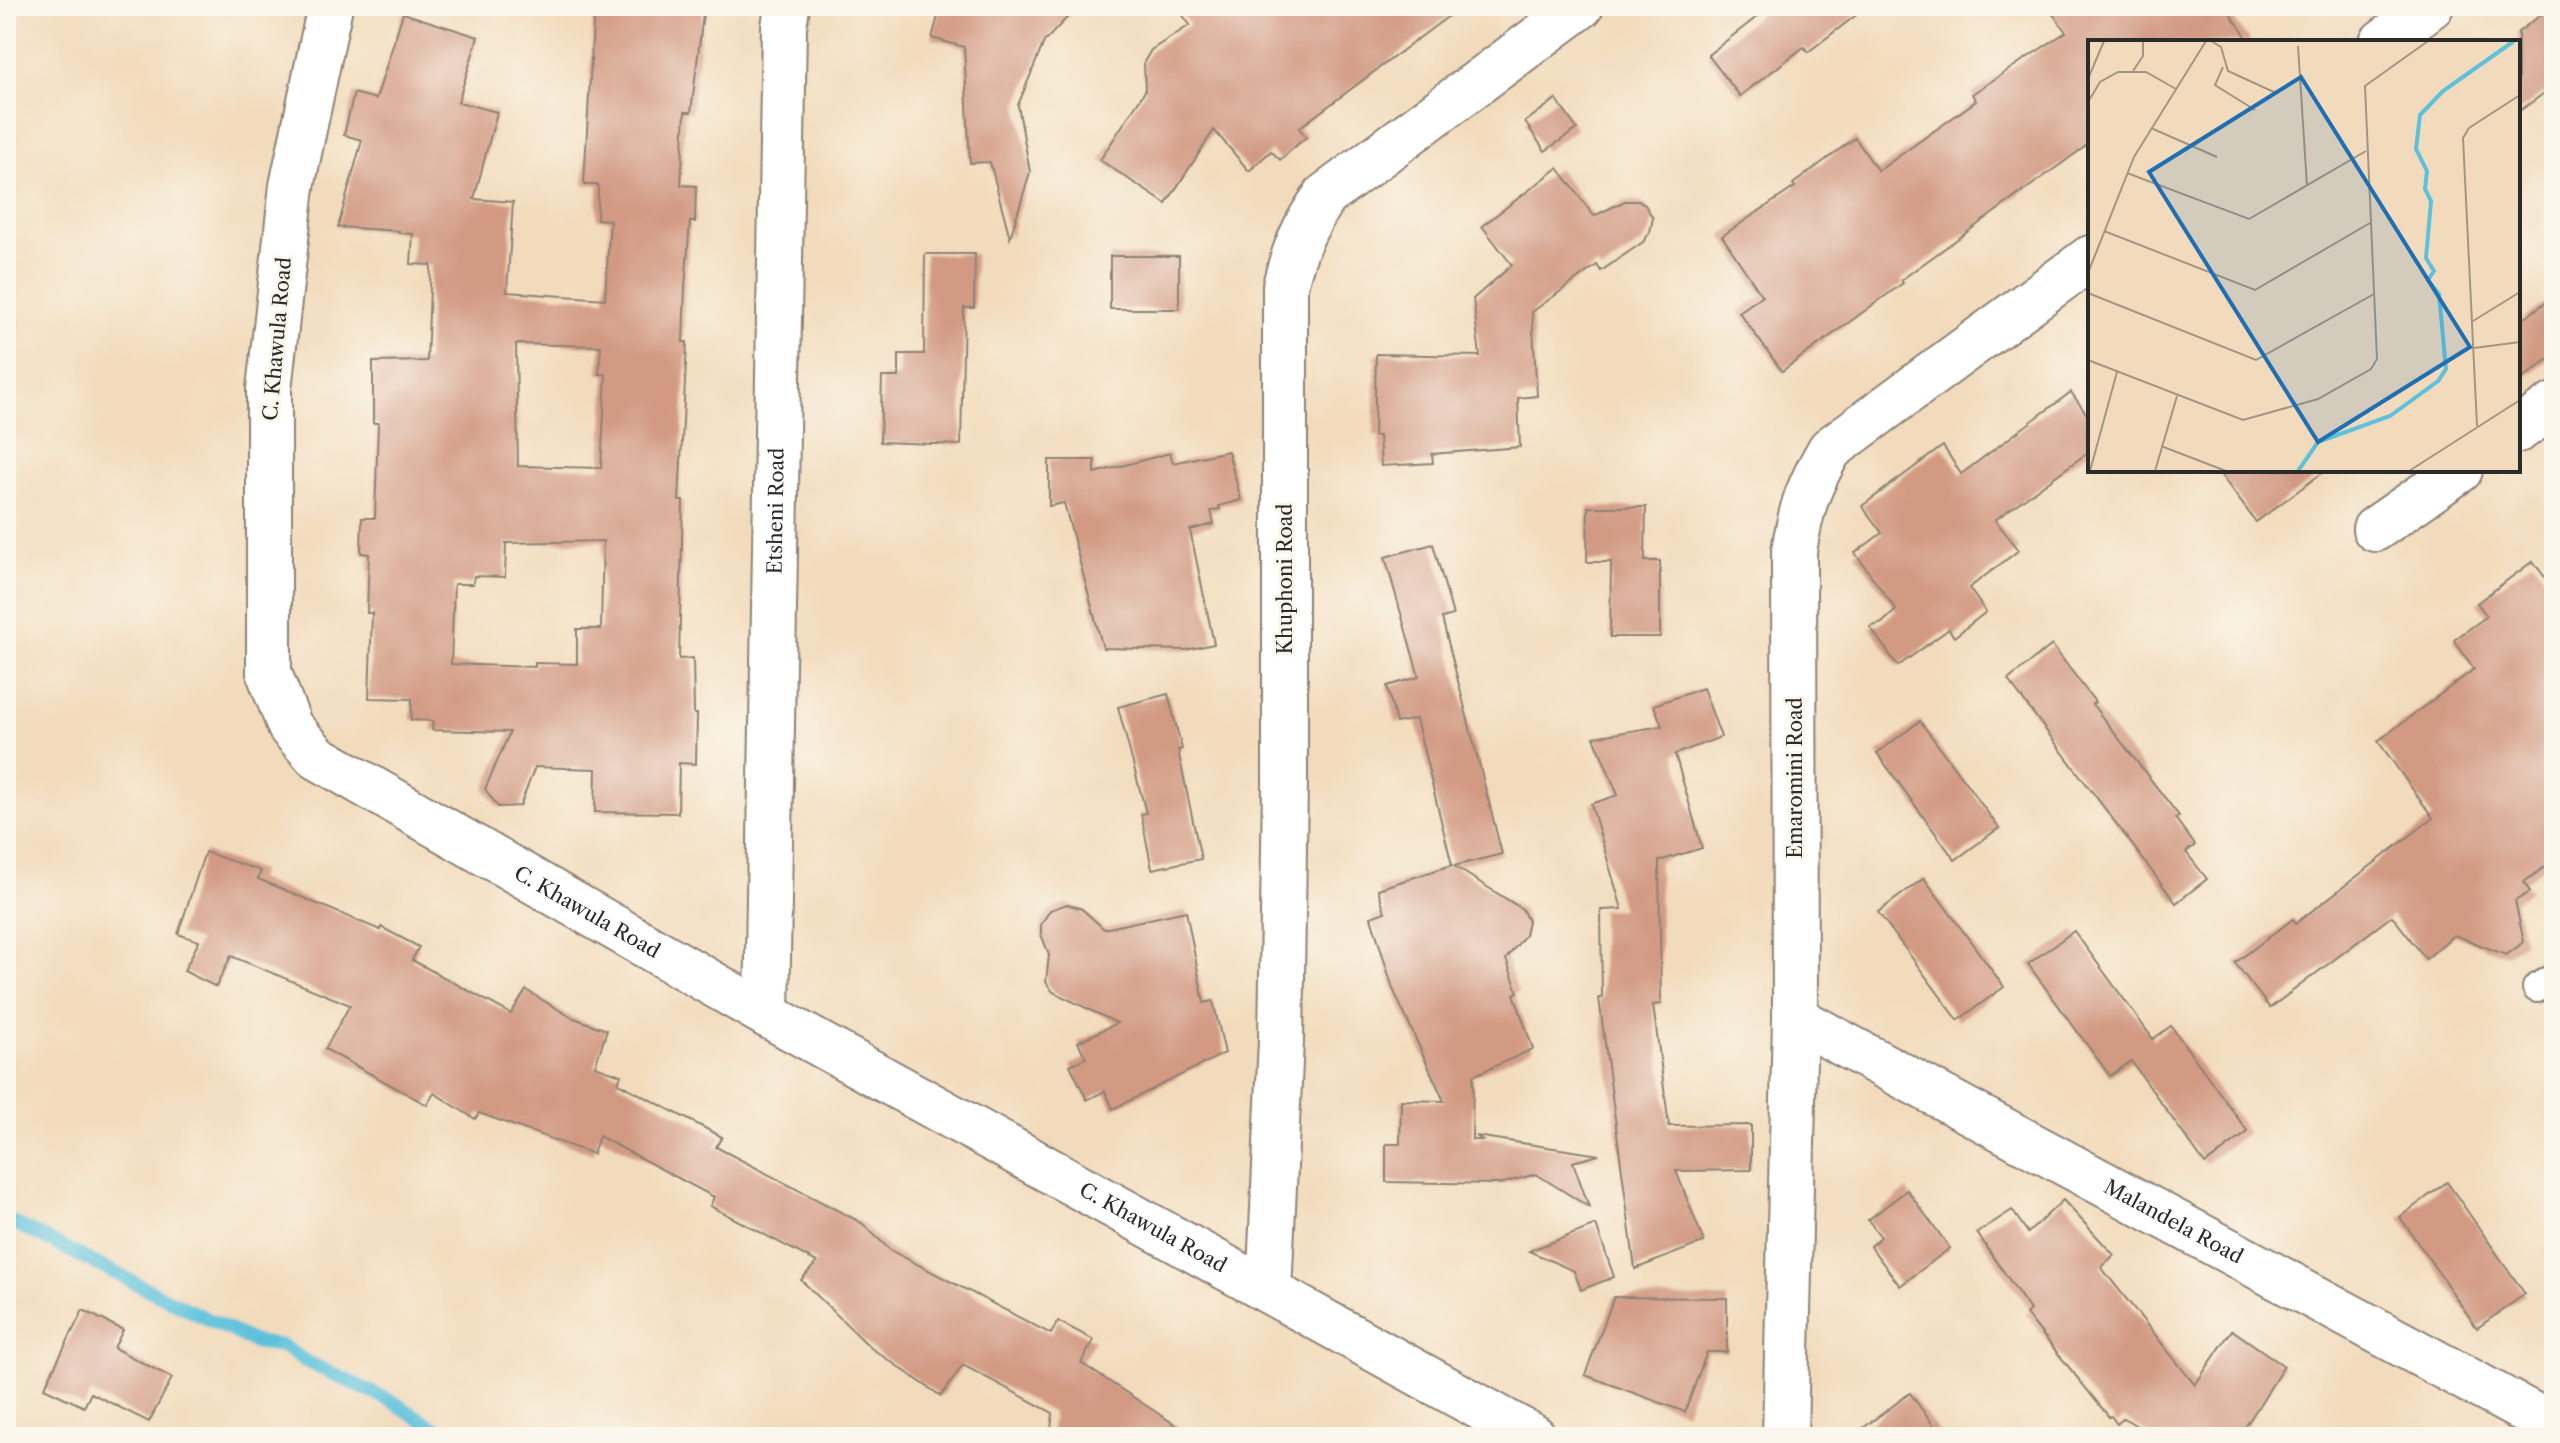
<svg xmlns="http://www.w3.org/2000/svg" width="2560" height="1443" viewBox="0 0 2560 1443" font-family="'Libre Caslon Text',serif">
	<rect width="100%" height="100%" fill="#fbf7ec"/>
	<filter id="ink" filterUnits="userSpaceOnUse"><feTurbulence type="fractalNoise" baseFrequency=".0125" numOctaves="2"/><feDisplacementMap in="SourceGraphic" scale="16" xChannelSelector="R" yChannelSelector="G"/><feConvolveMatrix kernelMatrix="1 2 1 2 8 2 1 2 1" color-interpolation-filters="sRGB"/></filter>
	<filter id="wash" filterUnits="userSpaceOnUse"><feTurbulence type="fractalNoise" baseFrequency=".006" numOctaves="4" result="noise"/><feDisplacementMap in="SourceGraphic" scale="32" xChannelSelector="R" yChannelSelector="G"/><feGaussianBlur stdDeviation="1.8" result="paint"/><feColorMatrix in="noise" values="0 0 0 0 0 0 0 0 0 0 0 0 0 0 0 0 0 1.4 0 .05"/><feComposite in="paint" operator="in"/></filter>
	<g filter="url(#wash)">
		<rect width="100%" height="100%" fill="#f2dbbc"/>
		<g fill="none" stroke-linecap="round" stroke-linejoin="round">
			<path stroke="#5dc1dc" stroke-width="14" d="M 6,1219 L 254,1342 L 282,1346 L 305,1361 L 395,1403 L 449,1437"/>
		</g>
		<g id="blocks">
			<g fill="#d29a83" fill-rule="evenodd">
				<path d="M 594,6 L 704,6 L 691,112 L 685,112 L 681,185 L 696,186 L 695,222 L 690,222 L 685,287 L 683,342 L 687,342 L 679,501 L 683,501 L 679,659 L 693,658 L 694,714 L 697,714 L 696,764 L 679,763 L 678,813 L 595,812 L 596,769 L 535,767 L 520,806 L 498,807 L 485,789 L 510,732 L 432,730 L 433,721 L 411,720 L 412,699 L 369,698 L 372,613 L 367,613 L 369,554 L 361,553 L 362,518 L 375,518 L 378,423 L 373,423 L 373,362 L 427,361 L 431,265 L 411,264 L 413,234 L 399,233 L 399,231 L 338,227 L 362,140 L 344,135 L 354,93 L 376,99 L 403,13 L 478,37 L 458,102 L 497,112 L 474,199 L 513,202 L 507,292 L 605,299 L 610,220 L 597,219 L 598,185 L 584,185 ZM 516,344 L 601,346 L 599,374 L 606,374 L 601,468 L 518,466 ZM 603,541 L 601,629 L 577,629 L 577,664 L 535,663 L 535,667 L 451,664 L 454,584 L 473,584 L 474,576 L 505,577 L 506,543 Z"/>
				<path d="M 941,6 L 1078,6 L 1044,42 L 1018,105 L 1030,172 L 1010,238 L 990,162 L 970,163 L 964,47 L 932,38 Z"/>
				<path d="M 1176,6 L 1462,6 L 1299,128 L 1306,137 L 1280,160 L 1271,151 L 1249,171 L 1214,130 L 1166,204 L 1100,160 L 1145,91 L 1144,62 L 1151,50 L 1190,25 Z"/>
				<path d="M 1771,6 L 1868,6 L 1808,52 L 1804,47 L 1740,96 L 1708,55 Z"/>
				<path d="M 2047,6 L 2225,6 L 2250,42 L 2090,42 L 2090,143 L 1901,280 L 1903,283 L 1782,371 L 1739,312 L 1762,296 L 1722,236 L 1795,187 L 1793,184 L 1855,138 L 1878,171 L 1976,101 L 1972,94 L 2066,32 Z"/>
				<path d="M 2553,6 L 2554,86 L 2518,112 L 2518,32 Z"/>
				<path d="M 1556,99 L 1577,129 L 1545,151 L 1525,122 Z"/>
				<path d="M 1558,168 L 1594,216 L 1625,201 L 1639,201 L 1645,205 L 1653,218 L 1650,232 L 1643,242 L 1601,271 L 1597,265 L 1532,312 L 1537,396 L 1518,398 L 1520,447 L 1432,454 L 1433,463 L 1381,466 L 1379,436 L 1374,436 L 1376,354 L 1480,356 L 1473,299 L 1512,265 L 1482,226 Z"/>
				<path d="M 925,254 L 975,254 L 974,308 L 964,308 L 961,445 L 880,442 L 882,377 L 899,377 L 899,354 L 924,354 Z"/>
				<rect x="1110" y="256" width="69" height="53"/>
				<path d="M 2554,296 L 2554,355 L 2518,382 L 2518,323 Z"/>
				<path d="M 2071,392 L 2090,419 L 2090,451 L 1995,520 L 2019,550 L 1969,588 L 1986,612 L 1954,637 L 1949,629 L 1898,666 L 1870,627 L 1882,623 L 1896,610 L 1855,553 L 1882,533 L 1862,506 L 1943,446 L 1961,474 Z"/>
				<path d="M 1228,451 L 1241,500 L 1219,506 L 1220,509 L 1211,511 L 1214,524 L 1190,530 L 1214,644 L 1186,650 L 1103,648 L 1064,503 L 1049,506 L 1049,460 L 1095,460 L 1095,473 L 1170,453 L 1173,463 Z"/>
				<path d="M 2217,470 L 2326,470 L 2256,522 Z"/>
				<path d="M 1588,507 L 1646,507 L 1645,561 L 1660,561 L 1660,637 L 1610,637 L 1611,562 L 1587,562 Z"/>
				<path d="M 1433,544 L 1453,615 L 1442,618 L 1502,854 L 1454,866 L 1522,909 L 1528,921 L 1525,935 L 1506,959 L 1518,992 L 1514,994 L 1533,1049 L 1473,1076 L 1472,1140 L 1482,1140 L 1476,1136 L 1599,1155 L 1573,1162 L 1589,1207 L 1536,1174 L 1500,1184 L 1386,1182 L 1386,1144 L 1400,1144 L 1401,1100 L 1444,1101 L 1393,989 L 1371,917 L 1385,912 L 1378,889 L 1452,865 L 1416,719 L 1396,723 L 1387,686 L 1419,677 L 1385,557 Z"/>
				<path d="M 2533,561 L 2554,590 L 2554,860 L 2524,882 L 2530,892 L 2515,901 L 2524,942 L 2506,955 L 2454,935 L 2426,959 L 2392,916 L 2270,1008 L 2235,963 L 2293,919 L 2296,923 L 2433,818 L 2378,741 L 2474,669 L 2454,640 L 2487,616 L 2477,603 Z"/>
				<path d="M 2052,645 L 2095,702 L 2092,704 L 2179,816 L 2175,818 L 2195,845 L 2186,852 L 2207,879 L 2176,903 L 2008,680 Z"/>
				<path d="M 1703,688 L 1721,737 L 1675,754 L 1702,848 L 1659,861 L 1661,1004 L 1653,1005 L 1669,1126 L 1751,1125 L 1751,1170 L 1676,1171 L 1704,1242 L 1635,1269 L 1599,998 L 1602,998 L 1601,910 L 1622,909 L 1591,804 L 1618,795 L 1594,737 L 1662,726 L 1654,705 Z"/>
				<path d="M 1168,694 L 1182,749 L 1178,750 L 1201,859 L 1152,869 L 1141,814 L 1146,813 L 1118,707 Z"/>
				<path d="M 1920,721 L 1999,828 L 1955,860 L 1877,753 Z"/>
				<path d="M 205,852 L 261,871 L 258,879 L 380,930 L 381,927 L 419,947 L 412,960 L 511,1014 L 526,990 L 571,1017 L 607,1030 L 595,1066 L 621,1075 L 618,1083 L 722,1137 L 716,1147 L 862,1223 L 890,1250 L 1051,1334 L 1058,1321 L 1094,1340 L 1081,1363 L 1194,1437 L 1050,1437 L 1053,1413 L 963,1365 L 941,1396 L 871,1348 L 801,1280 L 817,1262 L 710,1206 L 714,1197 L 599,1136 L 593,1154 L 479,1113 L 475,1119 L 434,1093 L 427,1105 L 325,1049 L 350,1005 L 231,956 L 216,987 L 184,971 L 199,941 L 178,934 Z"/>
				<path d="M 1924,878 L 2004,987 L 1958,1020 L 1878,912 Z"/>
				<path d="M 1067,904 L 1082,909 L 1104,929 L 1186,911 L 1204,1003 L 1213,1001 L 1225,1053 L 1113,1109 L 1105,1091 L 1087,1100 L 1070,1065 L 1086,1058 L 1078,1042 L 1117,1023 L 1053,992 L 1046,982 L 1049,955 L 1041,934 L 1041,925 L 1050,910 Z"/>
				<path d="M 2074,931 L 2153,1039 L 2171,1026 L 2248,1132 L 2205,1164 L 2131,1061 L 2110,1076 L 2028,964 Z"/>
				<path d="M 2447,1182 L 2525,1294 L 2477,1328 L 2400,1217 Z"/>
				<path d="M 1907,1190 L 1950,1248 L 1900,1286 L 1870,1246 L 1881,1237 L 1868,1220 Z"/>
				<path d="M 2063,1200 L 2114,1255 L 2101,1267 L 2195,1385 L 2232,1330 L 2284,1366 L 2239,1437 L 2154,1437 L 2124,1418 L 2117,1424 L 2111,1416 L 2109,1417 L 2026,1314 L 2030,1310 L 1977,1233 L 2012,1210 L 2028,1233 Z"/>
				<path d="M 1596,1225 L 1614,1277 L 1581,1290 L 1574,1271 L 1529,1251 Z"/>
				<path d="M 1614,1297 L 1727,1298 L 1727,1352 L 1707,1352 L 1685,1412 L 1585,1375 Z"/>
				<path d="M 83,1310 L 123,1330 L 114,1348 L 172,1378 L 149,1422 L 91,1393 L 84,1407 L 44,1388 Z"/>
				<path d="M 1910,1393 L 1942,1437 L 1851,1437 Z"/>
			</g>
		</g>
	</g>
	<g filter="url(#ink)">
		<use href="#blocks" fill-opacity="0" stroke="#8e8374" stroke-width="2"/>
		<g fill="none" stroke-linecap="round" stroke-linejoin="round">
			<g stroke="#8e8374" stroke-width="32">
				<path id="service" d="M 2537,988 L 2554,978"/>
			</g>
			<g stroke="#8e8374" stroke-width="48">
				<g id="minor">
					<path id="s1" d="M 330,6 L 292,186 L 269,389 L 269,673 L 290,727 L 317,757 L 767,1015 L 1534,1437"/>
					<path d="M 2382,42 L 2431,6"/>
					<path d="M 2518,430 L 2554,405"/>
					<path d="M 2375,529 L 2460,470"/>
					<path id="s2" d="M 767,1015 L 784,27 L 787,6"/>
					<path id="s3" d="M 1795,1018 L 2554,1426"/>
					<path d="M 1269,1291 L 1281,1041 L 1285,784 L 1285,286 C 1294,249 1304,226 1326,195 L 1581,6"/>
					<path d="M 1785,1437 L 1795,1018 L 1794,551 C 1801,508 1808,487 1830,449 L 2090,258"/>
				</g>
			</g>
			<use href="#service" stroke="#fff" stroke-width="28"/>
			<use href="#minor" stroke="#fff" stroke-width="44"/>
		</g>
	</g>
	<g text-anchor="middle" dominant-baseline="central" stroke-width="6" stroke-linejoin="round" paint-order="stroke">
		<g font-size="20" fill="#2b2b2b" stroke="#fbf7ec">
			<text transform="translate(277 339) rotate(-85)">C. Khawula Road</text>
			<text stroke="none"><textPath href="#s2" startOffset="504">Etsheni Road</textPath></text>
			<text transform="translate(1285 579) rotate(-90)">Khuphoni Road</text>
			<text transform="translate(1795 778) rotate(-90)">Emaromini Road</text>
			<text stroke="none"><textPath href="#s1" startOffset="1082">C. Khawula Road</textPath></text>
			<text stroke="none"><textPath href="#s3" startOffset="430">Malandela Road</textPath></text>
			<text stroke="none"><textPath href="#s1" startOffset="1730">C. Khawula Road</textPath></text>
		</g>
	</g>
	<g transform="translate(2088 40)">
		<rect width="432" height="432" fill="#f2dbbc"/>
		<path fill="none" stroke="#5dc1dc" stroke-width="4" d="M 210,431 L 230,402 L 302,376 L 350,341 L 358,329 L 351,254 L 340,240 L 346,231 L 338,218 L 343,161 L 337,149 L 339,131 L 328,109 L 332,75 L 355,51 L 426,1"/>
		<path fill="none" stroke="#a29582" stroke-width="2" d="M 123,1 L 133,7 L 140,31 L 188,53M 210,6 L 219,146M 135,27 L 127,45 L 167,70M 45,31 L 55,16 L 55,1M 0,39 L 16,1M 0,62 L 12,42 L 30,32 L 58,32 L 88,49M 63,88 L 129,117M 39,133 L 161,179 L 278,111M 16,191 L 167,250 L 282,183M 0,233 L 46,117 L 118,1M 0,253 L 168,320 L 286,254M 385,281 L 432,252M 386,308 L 432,302M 0,320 L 155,380 L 230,359 L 283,329 L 289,319 L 277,46 L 340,1M 389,386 L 375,98 L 381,88 L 432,55M 73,406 L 138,431M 2,431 L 29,332M 67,431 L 89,356M 321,431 L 432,360"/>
		<path fill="#1f6fb2" fill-opacity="0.15" stroke="#1f6fb2" stroke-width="4" d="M 213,37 L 382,307 L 230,402 L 61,132 Z"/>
		<rect width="432" height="432" fill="none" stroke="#2b2b2b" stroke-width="4"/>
	</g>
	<rect width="2560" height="1443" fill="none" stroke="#fbf7ec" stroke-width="32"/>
</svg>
